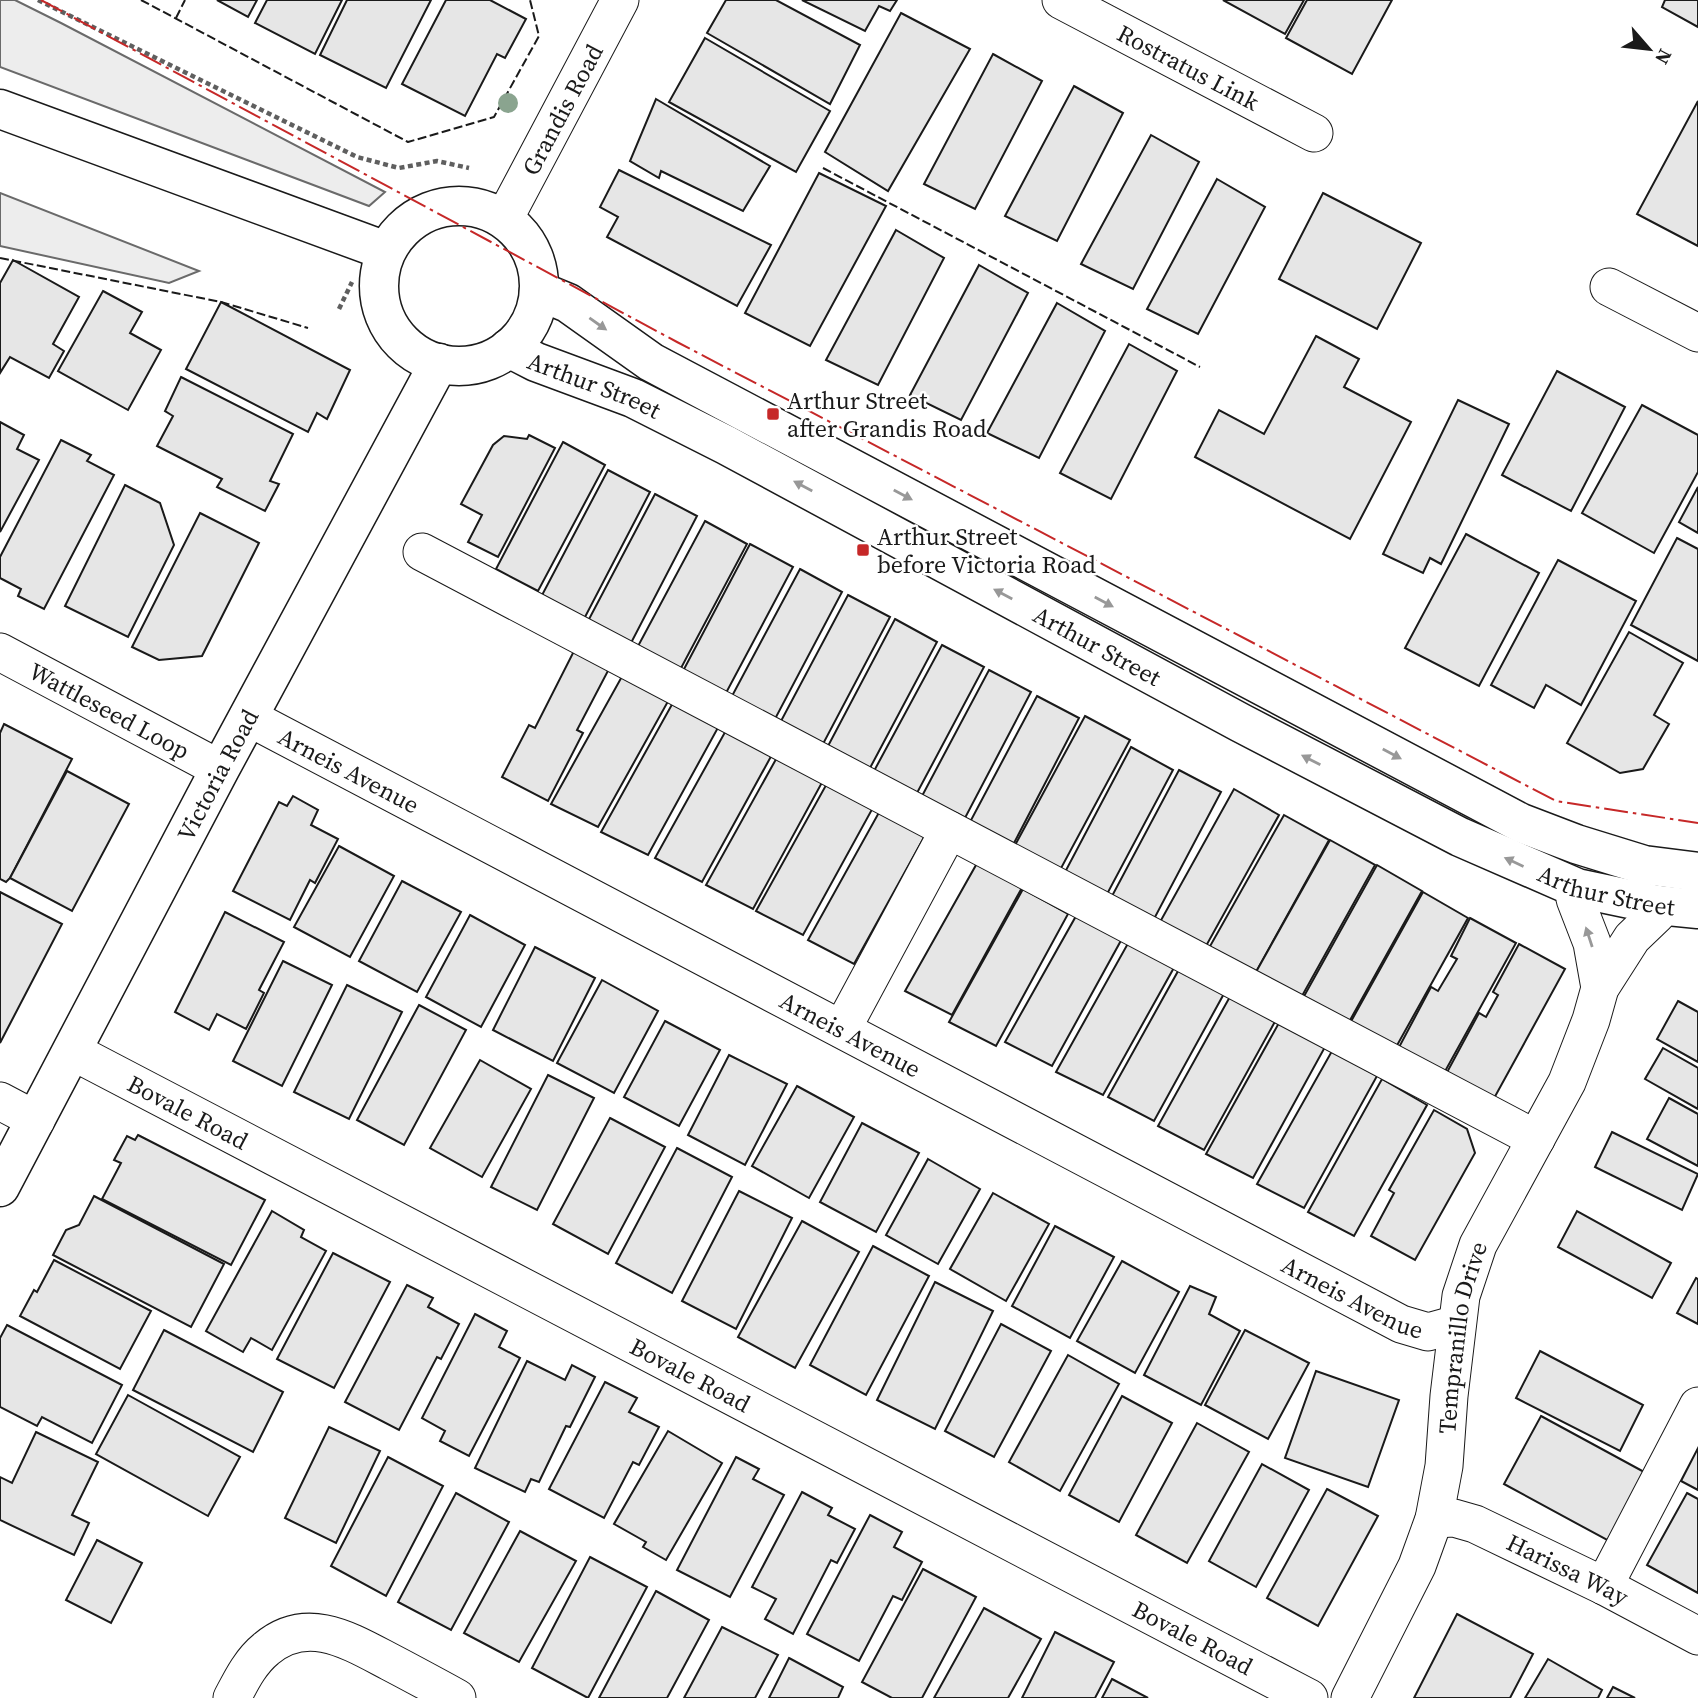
<svg xmlns="http://www.w3.org/2000/svg" width="1698" height="1698" viewBox="0 0 1698 1698" font-family="'Source Serif 4',serif">
	<rect width="100%" height="100%" fill="#fff"/>
	<g fill="#ededed" stroke="#6a6a6a" stroke-width="2">
		<path d="M 0,0 L 15,0 L 61,23 L 385,192 L 369,206 L 0,67 Z"/>
		<path d="M 0,193 L 199,271 L 169,283 L 0,246 Z"/>
	</g>
	<g fill="#e6e6e6" stroke="#1a1a1a" stroke-width="2">
		<path d="M 217,0 L 257,0 L 248,17 Z"/>
		<path d="M 267,0 L 342,0 L 315,54 L 255,23 Z"/>
		<path d="M 347,0 L 431,0 L 386,88 L 320,55 Z"/>
		<path d="M 446,0 L 490,0 L 526,19 L 505,58 L 497,54 L 465,116 L 402,84 Z"/>
		<path d="M 726,0 L 776,0 L 860,45 L 830,104 L 707,33 Z"/>
		<path d="M 802,0 L 897,0 L 890,11 L 879,6 L 865,31 Z"/>
		<path d="M 1223,0 L 1304,0 L 1285,34 Z"/>
		<path d="M 1307,0 L 1392,0 L 1352,74 L 1286,38 Z"/>
		<path d="M 1665,0 L 1698,0 L 1698,27 L 1662,7 Z"/>
		<path d="M 901,13 L 970,49 L 888,191 L 825,152 Z"/>
		<path d="M 705,38 L 830,111 L 796,172 L 669,102 Z"/>
		<path d="M 993,54 L 1042,81 L 975,209 L 924,184 Z"/>
		<path d="M 1074,86 L 1123,113 L 1057,241 L 1005,216 Z"/>
		<path d="M 656,99 L 770,166 L 743,211 L 661,171 L 659,178 L 630,161 Z"/>
		<path d="M 1698,101 L 1698,246 L 1637,214 Z"/>
		<path d="M 1151,135 L 1199,162 L 1133,289 L 1081,264 Z"/>
		<path d="M 619,170 L 771,245 L 737,306 L 607,237 L 618,217 L 600,207 Z"/>
		<path d="M 819,173 L 886,206 L 810,346 L 745,313 Z"/>
		<path d="M 1217,179 L 1265,207 L 1198,334 L 1147,309 Z"/>
		<path d="M 1323,193 L 1421,243 L 1377,329 L 1279,279 Z"/>
		<path d="M 896,230 L 944,258 L 878,385 L 826,360 Z"/>
		<path d="M 13,260 L 79,297 L 53,344 L 64,351 L 49,378 L 10,357 L 0,373 L 0,283 Z"/>
		<path d="M 979,265 L 1028,293 L 961,420 L 910,395 Z"/>
		<path d="M 103,291 L 142,312 L 130,333 L 161,350 L 128,410 L 58,371 Z"/>
		<path d="M 221,302 L 350,370 L 327,419 L 317,413 L 308,432 L 186,369 Z"/>
		<path d="M 1057,303 L 1105,331 L 1039,458 L 987,433 Z"/>
		<path d="M 1316,336 L 1359,359 L 1344,387 L 1411,422 L 1350,539 L 1195,457 L 1219,410 L 1264,434 Z"/>
		<path d="M 1129,344 L 1177,371 L 1111,499 L 1060,473 Z"/>
		<path d="M 1557,371 L 1625,407 L 1571,511 L 1502,475 Z"/>
		<path d="M 181,377 L 293,434 L 270,481 L 279,484 L 265,511 L 217,487 L 222,479 L 157,446 L 173,416 L 165,411 Z"/>
		<path d="M 1458,400 L 1509,424 L 1441,564 L 1430,558 L 1423,573 L 1383,554 Z"/>
		<path d="M 1642,405 L 1698,435 L 1698,472 L 1654,553 L 1582,513 Z"/>
		<path d="M 0,422 L 24,435 L 17,449 L 39,460 L 0,532 Z"/>
		<path d="M 529,435 L 555,448 L 498,557 L 468,542 L 482,515 L 461,504 L 493,445 L 504,436 L 527,439 Z"/>
		<path d="M 61,440 L 91,455 L 87,461 L 114,475 L 44,609 L 18,596 L 21,589 L 0,578 L 0,557 Z"/>
		<path d="M 563,442 L 605,465 L 538,591 L 496,569 Z"/>
		<path d="M 608,470 L 650,492 L 584,619 L 541,597 Z"/>
		<path d="M 125,485 L 160,503 L 174,545 L 128,637 L 65,606 Z"/>
		<path d="M 1698,487 L 1698,533 L 1679,522 Z"/>
		<path d="M 655,494 L 697,516 L 631,643 L 588,621 Z"/>
		<path d="M 200,513 L 259,543 L 202,656 L 159,660 L 132,647 Z"/>
		<path d="M 705,521 L 747,544 L 680,670 L 637,648 Z"/>
		<path d="M 1466,534 L 1539,573 L 1479,686 L 1405,648 Z"/>
		<path d="M 1677,538 L 1698,549 L 1698,661 L 1631,625 Z"/>
		<path d="M 750,544 L 793,567 L 726,693 L 683,671 Z"/>
		<path d="M 1558,560 L 1636,601 L 1581,705 L 1546,685 L 1534,708 L 1491,685 Z"/>
		<path d="M 800,569 L 842,592 L 775,719 L 732,696 Z"/>
		<path d="M 848,595 L 890,617 L 823,744 L 781,721 Z"/>
		<path d="M 895,619 L 937,642 L 870,768 L 828,746 Z"/>
		<path d="M 1629,632 L 1683,663 L 1654,715 L 1669,724 L 1643,769 L 1620,773 L 1567,743 Z"/>
		<path d="M 942,645 L 984,667 L 917,793 L 874,771 Z"/>
		<path d="M 575,649 L 610,667 L 577,730 L 583,733 L 548,801 L 502,777 L 529,725 L 535,728 Z"/>
		<path d="M 989,670 L 1031,692 L 965,818 L 922,796 Z"/>
		<path d="M 625,671 L 671,696 L 598,827 L 551,804 Z"/>
		<path d="M 1037,696 L 1079,718 L 1013,845 L 970,822 Z"/>
		<path d="M 675,699 L 720,724 L 648,855 L 601,832 Z"/>
		<path d="M 1085,716 L 1130,740 L 1059,872 L 1014,847 Z"/>
		<path d="M 4,724 L 72,759 L 10,878 L 6,882 L 0,879 L 0,733 Z"/>
		<path d="M 729,725 L 774,751 L 702,882 L 655,858 Z"/>
		<path d="M 1131,747 L 1173,770 L 1106,896 L 1064,874 Z"/>
		<path d="M 780,752 L 825,777 L 753,909 L 706,885 Z"/>
		<path d="M 1179,770 L 1221,792 L 1154,919 L 1112,896 Z"/>
		<path d="M 67,771 L 129,804 L 72,911 L 10,878 Z"/>
		<path d="M 830,778 L 875,804 L 803,935 L 756,911 Z"/>
		<path d="M 1234,789 L 1279,815 L 1206,946 L 1160,922 Z"/>
		<path d="M 293,796 L 318,810 L 311,825 L 338,839 L 315,883 L 310,880 L 290,920 L 233,891 L 279,802 L 287,806 Z"/>
		<path d="M 882,807 L 927,832 L 854,964 L 808,940 Z"/>
		<path d="M 1284,815 L 1329,840 L 1256,972 L 1209,948 Z"/>
		<path d="M 1330,840 L 1375,865 L 1302,996 L 1256,972 Z"/>
		<path d="M 339,846 L 394,876 L 350,957 L 294,927 Z"/>
		<path d="M 980,858 L 1024,884 L 952,1015 L 905,991 Z"/>
		<path d="M 1377,865 L 1422,891 L 1349,1022 L 1303,998 Z"/>
		<path d="M 402,881 L 461,912 L 417,992 L 359,961 Z"/>
		<path d="M 1023,889 L 1068,914 L 996,1046 L 949,1022 Z"/>
		<path d="M 0,892 L 62,924 L 0,1043 Z"/>
		<path d="M 1423,892 L 1468,918 L 1395,1049 L 1349,1025 Z"/>
		<path d="M 1080,909 L 1124,935 L 1052,1066 L 1005,1042 Z"/>
		<path d="M 225,912 L 284,942 L 259,990 L 264,993 L 246,1029 L 217,1014 L 209,1030 L 175,1012 Z"/>
		<path d="M 470,915 L 525,945 L 481,1027 L 426,997 Z"/>
		<path d="M 1470,918 L 1516,943 L 1443,1075 L 1397,1051 L 1431,987 L 1438,991 L 1457,959 L 1451,956 Z"/>
		<path d="M 1131,938 L 1176,964 L 1103,1095 L 1056,1072 Z"/>
		<path d="M 1519,944 L 1565,969 L 1492,1102 L 1445,1076 L 1479,1013 L 1486,1017 L 1498,995 L 1493,992 Z"/>
		<path d="M 535,947 L 595,978 L 553,1061 L 493,1030 Z"/>
		<path d="M 283,961 L 332,985 L 282,1086 L 233,1061 Z"/>
		<path d="M 1182,964 L 1226,990 L 1154,1121 L 1108,1097 Z"/>
		<path d="M 602,980 L 658,1011 L 614,1093 L 557,1063 Z"/>
		<path d="M 347,985 L 402,1012 L 349,1119 L 294,1092 Z"/>
		<path d="M 1232,993 L 1277,1018 L 1204,1150 L 1158,1126 Z"/>
		<path d="M 1678,1001 L 1698,1012 L 1698,1062 L 1657,1039 Z"/>
		<path d="M 419,1005 L 466,1030 L 404,1145 L 357,1120 Z"/>
		<path d="M 665,1021 L 720,1050 L 679,1126 L 624,1097 Z"/>
		<path d="M 1280,1021 L 1325,1047 L 1253,1178 L 1206,1154 Z"/>
		<path d="M 1663,1048 L 1698,1068 L 1698,1109 L 1645,1079 Z"/>
		<path d="M 1332,1051 L 1377,1076 L 1304,1208 L 1257,1184 Z"/>
		<path d="M 729,1055 L 787,1084 L 745,1165 L 688,1135 Z"/>
		<path d="M 480,1060 L 531,1089 L 482,1177 L 430,1148 Z"/>
		<path d="M 548,1075 L 594,1098 L 537,1210 L 491,1187 Z"/>
		<path d="M 1382,1079 L 1427,1105 L 1354,1236 L 1308,1212 Z"/>
		<path d="M 797,1086 L 854,1117 L 809,1198 L 752,1166 Z"/>
		<path d="M 1669,1098 L 1698,1114 L 1698,1166 L 1647,1139 Z"/>
		<path d="M 1434,1110 L 1467,1129 L 1475,1153 L 1415,1260 L 1371,1236 L 1394,1193 L 1389,1190 Z"/>
		<path d="M 610,1118 L 665,1147 L 608,1254 L 553,1224 Z"/>
		<path d="M 862,1123 L 919,1153 L 876,1232 L 820,1202 Z"/>
		<path d="M 1612,1132 L 1698,1174 L 1682,1210 L 1595,1167 Z"/>
		<path d="M 138,1135 L 265,1200 L 231,1265 L 102,1199 L 121,1163 L 114,1160 L 127,1136 L 135,1140 Z"/>
		<path d="M 677,1148 L 732,1177 L 672,1293 L 616,1263 Z"/>
		<path d="M 928,1159 L 980,1189 L 938,1264 L 886,1235 Z"/>
		<path d="M 739,1191 L 792,1218 L 736,1329 L 682,1301 Z"/>
		<path d="M 993,1193 L 1049,1224 L 1006,1301 L 950,1269 Z"/>
		<path d="M 94,1196 L 224,1264 L 191,1327 L 53,1255 L 66,1230 L 79,1225 Z"/>
		<path d="M 272,1211 L 304,1230 L 301,1237 L 326,1251 L 272,1350 L 251,1338 L 243,1352 L 206,1331 Z"/>
		<path d="M 1577,1211 L 1671,1263 L 1652,1298 L 1558,1247 Z"/>
		<path d="M 802,1221 L 859,1252 L 795,1368 L 738,1337 Z"/>
		<path d="M 1055,1226 L 1114,1257 L 1070,1338 L 1012,1306 Z"/>
		<path d="M 873,1246 L 929,1276 L 866,1395 L 810,1365 Z"/>
		<path d="M 333,1253 L 390,1282 L 334,1388 L 277,1359 Z"/>
		<path d="M 54,1260 L 151,1311 L 120,1369 L 20,1316 L 34,1290 L 37,1292 Z"/>
		<path d="M 1122,1261 L 1179,1292 L 1135,1373 L 1077,1341 Z"/>
		<path d="M 1696,1278 L 1698,1279 L 1698,1324 L 1677,1313 Z"/>
		<path d="M 935,1282 L 993,1311 L 935,1429 L 877,1400 Z"/>
		<path d="M 407,1285 L 433,1298 L 428,1307 L 459,1324 L 441,1359 L 437,1357 L 399,1430 L 345,1402 Z"/>
		<path d="M 1190,1286 L 1216,1297 L 1209,1314 L 1240,1331 L 1201,1405 L 1144,1375 Z"/>
		<path d="M 475,1314 L 507,1331 L 499,1347 L 520,1358 L 469,1456 L 440,1441 L 445,1431 L 422,1418 Z"/>
		<path d="M 1001,1324 L 1051,1351 L 994,1457 L 945,1431 Z"/>
		<path d="M 7,1325 L 122,1385 L 92,1443 L 42,1417 L 37,1426 L 0,1407 L 0,1338 Z"/>
		<path d="M 164,1330 L 283,1392 L 253,1452 L 133,1390 Z"/>
		<path d="M 1245,1330 L 1309,1363 L 1268,1439 L 1205,1405 Z"/>
		<path d="M 1540,1351 L 1643,1405 L 1620,1451 L 1516,1398 Z"/>
		<path d="M 1068,1355 L 1119,1384 L 1060,1491 L 1009,1462 Z"/>
		<path d="M 527,1361 L 565,1380 L 572,1365 L 595,1377 L 570,1427 L 566,1426 L 539,1482 L 531,1479 L 525,1492 L 475,1468 Z"/>
		<path d="M 1316,1371 L 1399,1400 L 1368,1487 L 1285,1458 Z"/>
		<path d="M 605,1382 L 637,1398 L 629,1412 L 659,1427 L 639,1465 L 633,1462 L 604,1518 L 549,1489 Z"/>
		<path d="M 128,1395 L 240,1457 L 208,1516 L 96,1454 Z"/>
		<path d="M 1122,1396 L 1172,1423 L 1119,1522 L 1069,1495 Z"/>
		<path d="M 1541,1416 L 1646,1473 L 1609,1541 L 1504,1484 Z"/>
		<path d="M 1197,1423 L 1249,1452 L 1187,1563 L 1136,1535 Z"/>
		<path d="M 329,1427 L 380,1451 L 336,1543 L 285,1518 Z"/>
		<path d="M 668,1431 L 722,1463 L 666,1560 L 643,1547 L 646,1542 L 614,1524 Z"/>
		<path d="M 36,1432 L 98,1462 L 72,1515 L 89,1523 L 74,1555 L 0,1520 L 0,1477 L 12,1483 Z"/>
		<path d="M 1698,1448 L 1698,1490 L 1681,1481 Z"/>
		<path d="M 388,1457 L 443,1486 L 386,1596 L 331,1566 Z"/>
		<path d="M 736,1457 L 759,1469 L 753,1479 L 784,1495 L 730,1597 L 677,1570 Z"/>
		<path d="M 1262,1464 L 1309,1490 L 1256,1587 L 1209,1561 Z"/>
		<path d="M 1327,1489 L 1378,1516 L 1318,1626 L 1267,1598 Z"/>
		<path d="M 802,1492 L 832,1508 L 828,1515 L 855,1529 L 837,1563 L 831,1560 L 793,1634 L 765,1619 L 776,1599 L 752,1587 Z"/>
		<path d="M 456,1493 L 509,1522 L 451,1630 L 398,1602 Z"/>
		<path d="M 1687,1493 L 1698,1499 L 1698,1593 L 1647,1565 Z"/>
		<path d="M 870,1515 L 902,1532 L 894,1547 L 922,1562 L 902,1600 L 893,1596 L 859,1661 L 807,1634 Z"/>
		<path d="M 520,1531 L 576,1561 L 519,1662 L 464,1633 Z"/>
		<path d="M 97,1540 L 142,1563 L 111,1623 L 66,1600 Z"/>
		<path d="M 590,1557 L 647,1587 L 588,1698 L 532,1668 Z"/>
		<path d="M 923,1569 L 976,1597 L 922,1698 L 892,1698 L 862,1682 Z"/>
		<path d="M 656,1591 L 709,1620 L 667,1698 L 599,1698 Z"/>
		<path d="M 984,1608 L 1041,1639 L 1008,1698 L 934,1698 Z"/>
		<path d="M 1457,1614 L 1533,1654 L 1510,1698 L 1414,1698 Z"/>
		<path d="M 722,1627 L 778,1655 L 755,1698 L 684,1698 Z"/>
		<path d="M 1055,1632 L 1114,1662 L 1095,1698 L 1022,1698 Z"/>
		<path d="M 789,1658 L 843,1687 L 838,1698 L 769,1698 Z"/>
		<path d="M 1548,1659 L 1602,1690 L 1598,1698 L 1525,1698 Z"/>
		<path d="M 1112,1679 L 1148,1698 L 1102,1698 Z"/>
		<path d="M 1613,1687 L 1635,1698 L 1607,1698 Z"/>
	</g>
	<g fill="none" stroke-linecap="round" stroke-linejoin="round">
		<g stroke="#1a1a1a" stroke-width="39">
			<g id="minor">
				<path id="s1" d="M 1061,0 L 1314,133"/>
				<path id="s2" d="M 504,219 L 620,0"/>
				<path d="M 1609,287 L 1698,333"/>
				<path d="M 422,552 L 1536,1139"/>
				<path id="s3" d="M 0,652 L 220,769"/>
				<path id="s4" d="M 248,717 L 1401,1324 L 1428,1332 L 1457,1324"/>
				<path d="M 1577,888 L 1575,899 L 1592,943 L 1600,988"/>
				<path d="M 842,1029 L 949,830"/>
				<path id="s5" d="M 72,1051 L 1309,1698"/>
				<path d="M 0,1101 L 36,1120"/>
				<path id="s6" d="M 1434,1519 L 1454,1518 L 1475,1524 L 1604,1586 L 1698,1636"/>
				<path d="M 1604,1586 L 1698,1406"/>
				<path d="M 232,1698 C 241,1681 250,1662 266,1649 C 307,1614 350,1641 390,1662 C 413,1674 435,1686 457,1698"/>
				<path id="s7" d="M 1350,1698 L 1417,1566 L 1434,1519 L 1444,1466 L 1449,1396 L 1461,1296 L 1478,1245 L 1567,1082 L 1591,1020 L 1600,988 L 1632,938 L 1656,915 L 1658,905"/>
			</g>
		</g>
		<g stroke="#1a1a1a" stroke-width="41">
			<g id="tertiary">
				<path d="M 0,109 L 386,251"/>
				<circle cx="459" cy="286" r="80"/>
				<path d="M 539,291 L 568,303 L 651,362 L 1521,823 L 1576,844 L 1644,865 L 1698,872"/>
				<path id="s8" d="M 509,348 L 536,362 L 633,398 L 726,445 L 1241,723 L 1460,837 L 1577,888 L 1658,905 L 1698,909"/>
				<path id="s9" d="M 0,1187 L 220,769 L 439,363"/>
			</g>
		</g>
		<g stroke="#5f5f5f" stroke-width="4.5" stroke-dasharray="5 3.5" stroke-linecap="butt">
			<path d="M 38,0 L 357,157 L 399,168 L 437,161 L 469,168"/>
			<path d="M 339,309 L 352,282"/>
		</g>
		<use href="#minor" stroke="#fff" stroke-width="37"/>
		<use href="#tertiary" stroke="#fff" stroke-width="38"/>
		<g stroke="#1a1a1a" stroke-width="2" stroke-dasharray="9 3.5" stroke-linecap="butt">
			<path d="M 141,0 L 408,142 L 494,117 L 539,36 L 530,0"/>
			<path d="M 176,18 L 185,0"/>
			<path d="M 823,168 L 1200,367"/>
			<path d="M 0,258 L 221,302 L 308,328"/>
		</g>
		<path stroke="#c62828" stroke-width="2" stroke-dasharray="24 5 3.5 5" stroke-linecap="butt" d="M 41,0 L 677,342 L 1556,801 L 1698,823"/>
	</g>
	<circle fill="#8aa48f" cx="508" cy="103" r="10"/>
	<defs><path id="oneway-solid" d="M-6-.8H1V-3.2L6.5 0L1 3.2V.8H-6Z" transform="scale(1.75)"/></defs>
	<g fill="#989898">
		<use href="#oneway-solid" transform="translate(598 324) rotate(35)"/>
		<use href="#oneway-solid" transform="translate(803 486) rotate(-152)"/>
		<use href="#oneway-solid" transform="translate(903 495) rotate(28)"/>
		<use href="#oneway-solid" transform="translate(1003 594) rotate(-152)"/>
		<use href="#oneway-solid" transform="translate(1104 602) rotate(28)"/>
		<use href="#oneway-solid" transform="translate(1392 754) rotate(28)"/>
		<use href="#oneway-solid" transform="translate(1311 760) rotate(-153)"/>
		<use href="#oneway-solid" transform="translate(1514 862) rotate(-155)"/>
		<use href="#oneway-solid" transform="translate(1589 937) rotate(-108)"/>
	</g>
	<g fill="#c62828" stroke="#fff" stroke-width="2.5">
		<rect x="766" y="407" width="14" height="14" rx="3.5"/>
		<rect x="856" y="543" width="14" height="14" rx="3.5"/>
	</g>
	<g text-anchor="middle" dominant-baseline="central" stroke-width="5" stroke-linejoin="round" paint-order="stroke">
		<g font-size="24" fill="#1a1a1a" stroke="#fff">
			<text stroke="none"><textPath href="#s1" startOffset="144">Rostratus Link</textPath></text>
			<text stroke="none"><textPath href="#s2" startOffset="124">Grandis Road</textPath></text>
			<text stroke="none"><textPath href="#s8" startOffset="93">Arthur Street</textPath></text>
			<text stroke="none"><textPath href="#s8" startOffset="660">Arthur Street</textPath></text>
			<text stroke="none"><textPath href="#s3" startOffset="124">Wattleseed Loop</textPath></text>
			<text stroke="none"><textPath href="#s4" startOffset="114">Arneis Avenue</textPath></text>
			<text stroke="none"><textPath href="#s9" startOffset="466">Victoria Road</textPath></text>
			<text stroke="none"><textPath href="#s8" startOffset="1227">Arthur Street</textPath></text>
			<text stroke="none"><textPath href="#s4" startOffset="681">Arneis Avenue</textPath></text>
			<text stroke="none"><textPath href="#s5" startOffset="131">Bovale Road</textPath></text>
			<text stroke="none"><textPath href="#s4" startOffset="1248">Arneis Avenue</textPath></text>
			<text stroke="none"><textPath href="#s7" startOffset="382">Tempranillo Drive</textPath></text>
			<text stroke="none"><textPath href="#s5" startOffset="698">Bovale Road</textPath></text>
			<text stroke="none"><textPath href="#s6" startOffset="145">Harissa Way</textPath></text>
			<text stroke="none"><textPath href="#s5" startOffset="1265">Bovale Road</textPath></text>
		</g>
		<g font-size="24" fill="#1a1a1a" stroke="#fff" text-anchor="start">
			<text x="787" y="400">Arthur Street<tspan x="787" dy="28">after Grandis Road</tspan></text>
			<text x="877" y="536">Arthur Street<tspan x="877" dy="28">before Victoria Road</tspan></text>
		</g>
	</g>
	<g transform="translate(1649 49) rotate(118)" stroke="#ffffff" stroke-width="5" paint-order="stroke">
	<path d="M0-5L12 26L0 18L-12 26Z" fill="#1a1a1a"/>
	<text y="-10" font-size="19" font-weight="bold" text-anchor="middle" fill="#1a1a1a">N</text>
	</g>
</svg>
